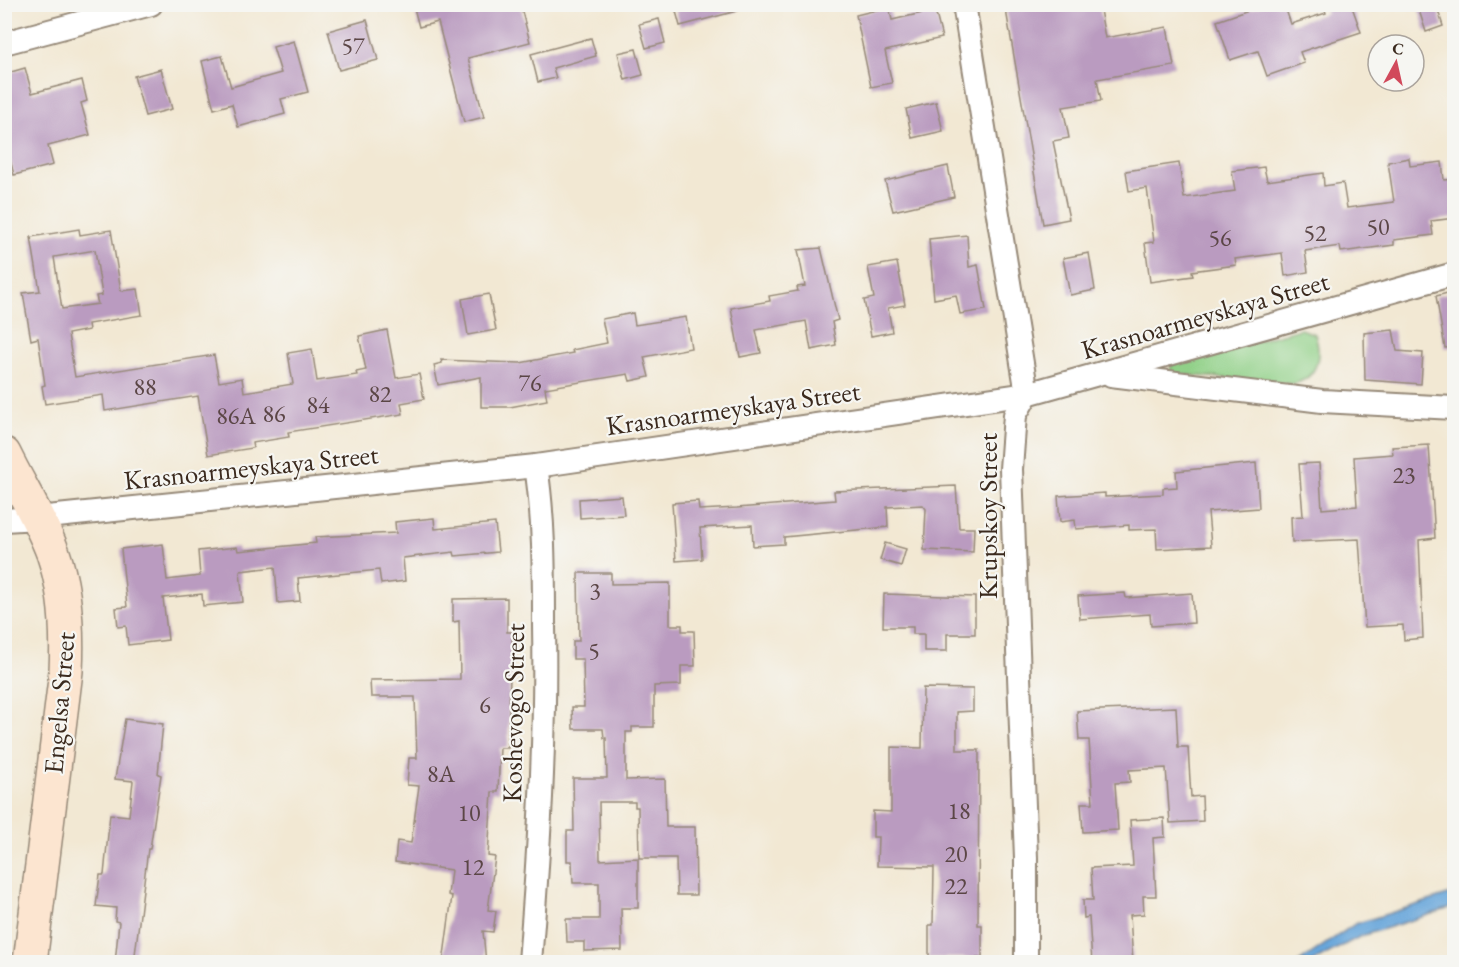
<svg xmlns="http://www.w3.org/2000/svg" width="1459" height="967" viewBox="0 0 1459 967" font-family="'EB Garamond',serif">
	<rect width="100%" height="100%" fill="#f6f6f2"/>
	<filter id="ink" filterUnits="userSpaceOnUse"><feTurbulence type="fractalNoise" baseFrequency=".0167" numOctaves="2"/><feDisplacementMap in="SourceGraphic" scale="12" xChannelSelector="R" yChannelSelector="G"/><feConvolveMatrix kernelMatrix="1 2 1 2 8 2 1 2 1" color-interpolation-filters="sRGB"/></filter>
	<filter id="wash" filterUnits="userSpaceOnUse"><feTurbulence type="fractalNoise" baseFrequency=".008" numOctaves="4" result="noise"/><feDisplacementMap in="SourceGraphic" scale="24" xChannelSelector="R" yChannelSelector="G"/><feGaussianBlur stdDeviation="1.35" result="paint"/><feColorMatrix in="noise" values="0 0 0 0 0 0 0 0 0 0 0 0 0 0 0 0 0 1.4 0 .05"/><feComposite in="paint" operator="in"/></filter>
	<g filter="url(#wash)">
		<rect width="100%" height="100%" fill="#f2e8d3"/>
		<path fill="#90d087" stroke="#667d52" stroke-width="1.5" d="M 1300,329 L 1315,334 C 1322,356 1318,379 1292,384 L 1175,374 L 1170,370 L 1172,364 Z"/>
		<path fill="#68a6da" stroke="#52687c" stroke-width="1.5" d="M 1454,893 L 1454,907 L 1361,936 L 1312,962 L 1299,962 L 1355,924 Z"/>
		<g id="blocks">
			<g fill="#ba9bc0" fill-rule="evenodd">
				<path d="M 413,4 L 520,4 L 530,42 L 468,58 L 484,117 L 464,122 L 438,22 L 419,27 Z"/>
				<path d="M 674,4 L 736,4 L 737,11 L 680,26 Z"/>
				<path d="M 1038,4 L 1099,4 L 1105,38 L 1167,27 L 1174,66 L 1097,79 L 1101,101 L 1063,107 L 1069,138 L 1053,141 L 1069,219 L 1043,224 L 1006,10 Z"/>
				<path d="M 1266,4 L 1284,4 L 1291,24 L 1326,13 L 1323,4 L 1351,4 L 1361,32 L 1300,52 L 1304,63 L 1267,76 L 1258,51 L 1230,60 L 1217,21 Z"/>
				<path d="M 1417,4 L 1436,4 L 1443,26 L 1426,32 Z"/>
				<path d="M 889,7 L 892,20 L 935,10 L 942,38 L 885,51 L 892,83 L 871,87 L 856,15 Z"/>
				<path d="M 659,19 L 665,43 L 646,48 L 639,24 Z"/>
				<path d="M 367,20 L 378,60 L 339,70 L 328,31 Z"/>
				<path d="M 591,38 L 596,56 L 553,68 L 556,78 L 538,82 L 531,54 Z"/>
				<path d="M 294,41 L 308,92 L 281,99 L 285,114 L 238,127 L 232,104 L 214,109 L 202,61 L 222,56 L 231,87 L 281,73 L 273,47 Z"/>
				<path d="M 636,49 L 643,75 L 625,80 L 618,53 Z"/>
				<path d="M 25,68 L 32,93 L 82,80 L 87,101 L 81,103 L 90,135 L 48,146 L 53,165 L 14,175 L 4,136 L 4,74 Z"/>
				<path d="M 161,69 L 172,109 L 145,116 L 134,76 Z"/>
				<path d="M 936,102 L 943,131 L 912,138 L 906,109 Z"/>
				<path d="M 1409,158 L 1410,166 L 1442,162 L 1444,180 L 1455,179 L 1455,218 L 1431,221 L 1433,235 L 1394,240 L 1394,245 L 1341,252 L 1340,246 L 1305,251 L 1308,272 L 1285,276 L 1282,253 L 1235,259 L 1236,265 L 1192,271 L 1193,276 L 1150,282 L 1145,243 L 1154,242 L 1147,188 L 1129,191 L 1126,171 L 1179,163 L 1184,198 L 1235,191 L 1232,171 L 1264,167 L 1267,181 L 1323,173 L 1324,186 L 1343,183 L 1347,208 L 1394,202 L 1388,162 Z"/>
				<path d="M 948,166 L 954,197 L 893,211 L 885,181 Z"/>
				<path d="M 79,229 L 80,235 L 111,230 L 121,291 L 138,289 L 142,315 L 88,324 L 89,330 L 68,334 L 75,377 L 214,355 L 219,382 L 242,378 L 244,392 L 293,384 L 288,353 L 312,349 L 317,381 L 357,375 L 356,372 L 366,370 L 359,336 L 387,330 L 396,378 L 419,374 L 424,399 L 401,403 L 403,414 L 288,432 L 289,437 L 252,443 L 253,448 L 208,455 L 198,396 L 105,411 L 103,395 L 45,404 L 42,386 L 45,385 L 38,338 L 31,340 L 23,293 L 40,291 L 31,237 ZM 95,250 L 102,295 L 96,296 L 98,304 L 62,309 L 54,257 Z"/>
				<path d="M 967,235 L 969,267 L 978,265 L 986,310 L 960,314 L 956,295 L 934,299 L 929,239 Z"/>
				<path d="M 821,248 L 838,320 L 832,322 L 836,345 L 811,350 L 806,321 L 756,330 L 761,353 L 740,357 L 731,308 L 770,301 L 769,296 L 798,291 L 797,287 L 805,286 L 798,250 Z"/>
				<path d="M 1089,253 L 1095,290 L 1070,295 L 1063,258 Z"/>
				<path d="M 897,262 L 905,305 L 888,308 L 892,332 L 871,336 L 864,300 L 874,298 L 868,267 Z"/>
				<path d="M 1455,291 L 1455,347 L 1445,348 L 1436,296 Z"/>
				<path d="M 489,294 L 496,330 L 468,335 L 462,299 Z"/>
				<path d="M 633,313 L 635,325 L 686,317 L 691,348 L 644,357 L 649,377 L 630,381 L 628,374 L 545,388 L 547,400 L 510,407 L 481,407 L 481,377 L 438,385 L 434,365 L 442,363 L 441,360 L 520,363 L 573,353 L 572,350 L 607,343 L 602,319 Z"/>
				<path d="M 1393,330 L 1397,351 L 1423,353 L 1421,384 L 1365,380 L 1364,333 Z"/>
				<path d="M 1429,445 L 1435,538 L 1419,540 L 1423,638 L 1404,640 L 1403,625 L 1365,627 L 1359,539 L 1292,542 L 1291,517 L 1303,516 L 1299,464 L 1319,463 L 1322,509 L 1357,506 L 1354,457 L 1393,454 L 1392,447 Z"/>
				<path d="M 1256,463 L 1259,508 L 1208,512 L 1211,546 L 1157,549 L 1156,529 L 1129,530 L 1129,525 L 1076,529 L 1075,520 L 1060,522 L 1058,496 L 1105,493 L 1105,497 L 1163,494 L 1163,488 L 1177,487 L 1176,471 Z"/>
				<path d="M 956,486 L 959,528 L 974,528 L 973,552 L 924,550 L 926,509 L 923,505 L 887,507 L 888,527 L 784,537 L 784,544 L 753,546 L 752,525 L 700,528 L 702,559 L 676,561 L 672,503 L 698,501 L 699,510 L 737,508 L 835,500 L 834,491 Z"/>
				<path d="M 622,496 L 624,515 L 580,518 L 579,499 Z"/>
				<path d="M 434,518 L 435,529 L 495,523 L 498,552 L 455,556 L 454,552 L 403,558 L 405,581 L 381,584 L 379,570 L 298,578 L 300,601 L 278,603 L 275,567 L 240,571 L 243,602 L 203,606 L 202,594 L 163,598 L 168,640 L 128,645 L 126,626 L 118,627 L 116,608 L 127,607 L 121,549 L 163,544 L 167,580 L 200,576 L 198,551 L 237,547 L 238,551 L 316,543 L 315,537 L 396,533 L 395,522 Z"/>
				<path d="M 885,543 L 906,549 L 901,566 L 880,560 Z"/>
				<path d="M 578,573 L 611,573 L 611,584 L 670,583 L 670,625 L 682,625 L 682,631 L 694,631 L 695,666 L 681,666 L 681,685 L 654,686 L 654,727 L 632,727 L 632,732 L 626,732 L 626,780 L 665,779 L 666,827 L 695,827 L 696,895 L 677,895 L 676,858 L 639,858 L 638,807 L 635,807 L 635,802 L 599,802 L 600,860 L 638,858 L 638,908 L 621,908 L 622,950 L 584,951 L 584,942 L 567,942 L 566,919 L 599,919 L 599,883 L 573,883 L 572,861 L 567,861 L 567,831 L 574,831 L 573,778 L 607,778 L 606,738 L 604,738 L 603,729 L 573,729 L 572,707 L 584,707 L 583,659 L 573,659 L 573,641 L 579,641 Z"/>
				<path d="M 1125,593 L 1126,598 L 1192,593 L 1194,623 L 1151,626 L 1150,614 L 1080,619 L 1078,596 Z"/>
				<path d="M 884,594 L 975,597 L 975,634 L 947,634 L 947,651 L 924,651 L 924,634 L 913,634 L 913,627 L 883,627 Z"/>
				<path d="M 507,598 L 507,632 L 512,632 L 513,676 L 510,676 L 508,748 L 500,748 L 498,792 L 492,792 L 488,856 L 495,857 L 488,910 L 496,911 L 493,932 L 483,931 L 486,963 L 443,963 L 452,896 L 448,895 L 451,870 L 395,862 L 397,841 L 411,843 L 419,786 L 407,785 L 409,758 L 417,758 L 415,697 L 371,697 L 370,680 L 460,679 L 459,621 L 453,622 L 453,599 Z"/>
				<path d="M 923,688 L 973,689 L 973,711 L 957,712 L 957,750 L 979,750 L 978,925 L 982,925 L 982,958 L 929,958 L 929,925 L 933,925 L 934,867 L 877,866 L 878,837 L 873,837 L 873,811 L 891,812 L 891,747 L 922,748 Z"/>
				<path d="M 1176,707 L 1178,747 L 1188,747 L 1191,797 L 1202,796 L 1203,821 L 1170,823 L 1166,768 L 1129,770 L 1130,782 L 1115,783 L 1118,830 L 1083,832 L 1081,803 L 1093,803 L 1089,740 L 1079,740 L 1077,711 Z"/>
				<path d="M 125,719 L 163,724 L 158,774 L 161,775 L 150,849 L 148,849 L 134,963 L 115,963 L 119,922 L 115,921 L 116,908 L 96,906 L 100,875 L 104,875 L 110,814 L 129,816 L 133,781 L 115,779 Z"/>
				<path d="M 1164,818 L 1165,837 L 1153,838 L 1156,896 L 1143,896 L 1144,914 L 1130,915 L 1133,963 L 1092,963 L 1089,917 L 1084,918 L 1083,900 L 1093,900 L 1091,868 L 1133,866 L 1130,820 Z"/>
			</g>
		</g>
	</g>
	<g filter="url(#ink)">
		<use href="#blocks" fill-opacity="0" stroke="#968978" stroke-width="1.5"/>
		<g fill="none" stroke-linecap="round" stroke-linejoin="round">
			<g stroke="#968978" stroke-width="26">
				<g id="street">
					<path d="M 964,4 L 1027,394 L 1015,415 L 1011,469 L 1026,858 L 1026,962"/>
					<path d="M 4,43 L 151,4"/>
					<path d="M 1111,375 L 1322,401 L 1454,408"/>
					<path d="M 4,520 L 38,518 L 536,466 L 1027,394 L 1454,274"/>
					<path d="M 530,962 C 539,850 546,738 544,625 C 544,571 544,519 536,466"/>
				</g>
			</g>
			<g stroke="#968978" stroke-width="36">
				<path id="secondary" d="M 4,454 C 20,487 40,518 53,553 C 66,590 68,632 66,671 L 30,962"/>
			</g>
			<use href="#street" stroke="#fff" stroke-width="22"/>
			<use href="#secondary" stroke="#fce5d0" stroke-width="33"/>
		</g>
	</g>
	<g text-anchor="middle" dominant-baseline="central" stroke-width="4.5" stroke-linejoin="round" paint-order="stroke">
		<g font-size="24" fill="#5b4646">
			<text x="353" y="45">57</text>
			<text x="1378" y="226">50</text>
			<text x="1315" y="232">52</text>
			<text x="1220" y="237">56</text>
			<text x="530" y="382">76</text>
			<text x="145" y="386">88</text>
			<text x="380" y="393">82</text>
			<text x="318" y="404">84</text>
			<text x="274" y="413">86</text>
			<text x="236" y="415">86А</text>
			<text x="1404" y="474">23</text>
			<text x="595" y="590">3</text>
			<text x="594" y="650">5</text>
			<text x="485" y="704">6</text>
			<text x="441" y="773">8А</text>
			<text x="959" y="810">18</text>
			<text x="469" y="812">10</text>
			<text x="956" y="853">20</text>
			<text x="473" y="866">12</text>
			<text x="956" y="885">22</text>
		</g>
		<g font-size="27" fill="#3b2a1e" stroke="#f6f6f2">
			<text transform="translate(1205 315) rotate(-16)">Krasnoarmeyskaya Street</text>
			<text transform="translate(733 408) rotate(-8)">Krasnoarmeyskaya Street</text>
			<text transform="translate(251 467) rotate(-6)">Krasnoarmeyskaya Street</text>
			<text transform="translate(987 516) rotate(-90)">Krupskoy Street</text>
			<text transform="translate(59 703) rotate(-85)">Engelsa Street</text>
			<text transform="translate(513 713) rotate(-89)">Koshevogo Street</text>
		</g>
	</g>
	<rect width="1459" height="967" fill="none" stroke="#f6f6f2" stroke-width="24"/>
	<g transform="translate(1396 63) rotate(8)"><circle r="28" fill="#f6f6f2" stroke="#aba49d" stroke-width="1.5"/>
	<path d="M0-4.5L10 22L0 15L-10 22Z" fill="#d1495b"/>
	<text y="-9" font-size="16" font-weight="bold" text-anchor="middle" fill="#3b2a1e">С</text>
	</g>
</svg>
